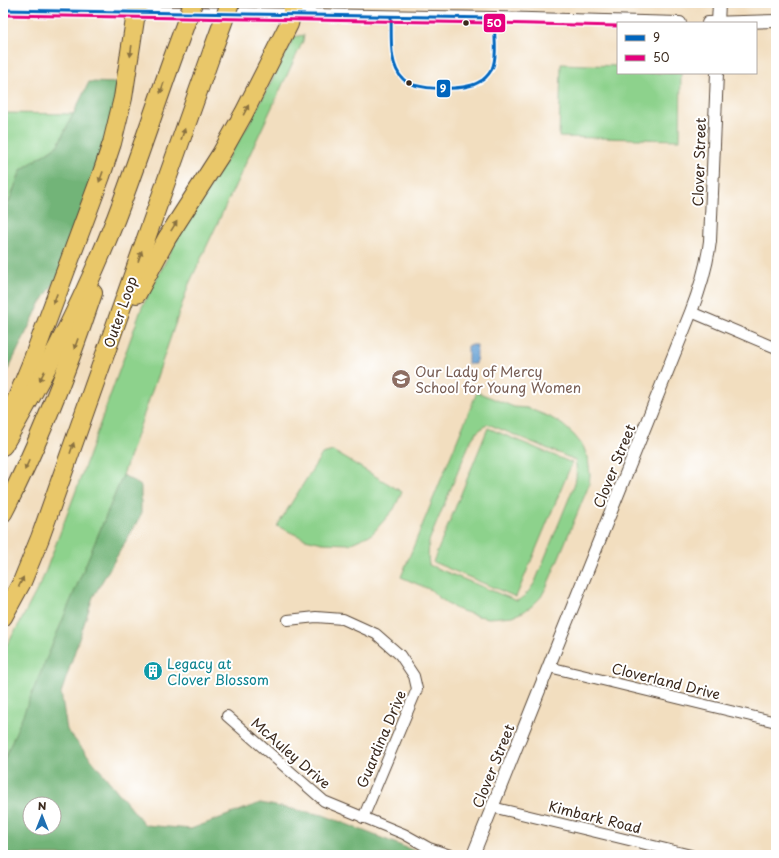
<svg xmlns="http://www.w3.org/2000/svg" width="779" height="858" viewBox="0 0 779 858" font-family="'Playpen Sans',sans-serif">
	<rect width="100%" height="100%" fill="#fff"/>
	<filter id="ink" filterUnits="userSpaceOnUse"><feTurbulence type="fractalNoise" baseFrequency=".025" numOctaves="2"/><feDisplacementMap in="SourceGraphic" scale="8" xChannelSelector="R" yChannelSelector="G"/><feConvolveMatrix kernelMatrix="1 2 1 2 8 2 1 2 1" color-interpolation-filters="sRGB"/></filter>
	<filter id="wash" filterUnits="userSpaceOnUse"><feTurbulence type="fractalNoise" baseFrequency=".012" numOctaves="4" result="noise"/><feDisplacementMap in="SourceGraphic" scale="16" xChannelSelector="R" yChannelSelector="G"/><feGaussianBlur stdDeviation="0.9" result="paint"/><feColorMatrix in="noise" values="0 0 0 0 0 0 0 0 0 0 0 0 0 0 0 0 0 1.4 0 .05"/><feComposite in="paint" operator="in"/></filter>
	<g filter="url(#wash)">
		<rect width="100%" height="100%" fill="#f2debf"/>
		<g fill="#8dd28c" stroke="#647e55" fill-rule="evenodd">
			<path d="M 304,35 L 303,41 L 189,284 L 123,475 L 3,765 L 3,651 L 22,619 L 43,578 L 74,496 L 142,307 L 178,237 L 247,127 L 290,46 L 293,37 Z"/>
			<path d="M 561,64 L 618,66 L 618,73 L 681,73 L 680,140 L 559,137 Z"/>
			<path d="M 3,113 L 73,114 L 58,145 L 21,170 L 3,218 Z"/>
			<path d="M 477,392 L 514,407 L 527,408 L 550,417 L 563,425 L 574,435 L 583,446 L 588,458 L 590,475 L 589,485 L 547,586 L 541,597 L 532,606 L 523,612 L 513,616 L 489,618 L 478,616 L 456,609 L 438,597 L 431,590 L 401,577 ZM 488,424 L 575,460 C 577,469 577,477 574,486 L 535,582 C 530,590 526,596 517,601 L 429,565 L 428,557 L 429,541 L 471,440 L 477,432 Z"/>
			<path d="M 488,428 L 572,463 L 516,597 L 433,562 Z"/>
			<path d="M 333,451 L 402,492 L 394,509 L 372,534 L 349,544 L 323,543 L 305,539 L 277,526 L 322,454 Z"/>
		</g>
		<g fill="#72b478" stroke="#566f4b" fill-rule="evenodd">
			<path d="M 89,82 L 120,83 L 116,110 L 58,277 L 40,304 L 3,380 L 3,218 L 21,170 L 58,145 Z"/>
			<path d="M 123,475 L 141,486 L 141,515 L 93,597 L 61,693 L 67,730 L 145,825 L 191,829 L 260,803 L 323,815 L 425,855 L 3,855 L 3,765 L 5,758 ZM 30,804 L 54,804 L 54,828 L 30,828 Z"/>
		</g>
		<path fill="#629fd3" stroke="#4e6478" d="M 468,345 L 477,345 L 476,364 L 468,364 Z"/>
	</g>
	<g filter="url(#ink)">
		<g fill="none" stroke-linecap="round" stroke-linejoin="round">
			<g stroke="#564536" stroke-width="12">
				<g id="minor">
					<path d="M 691,312 L 776,348"/>
					<path d="M 288,620 L 316,617 L 343,619 L 376,634 L 400,655 L 414,676 L 417,689 L 363,818"/>
					<path d="M 549,667 L 776,722"/>
					<path d="M 227,716 L 324,801 L 404,834 L 429,848 L 450,855"/>
					<path d="M 492,807 L 691,855"/>
				</g>
			</g>
			<g stroke="#564536" stroke-width="14">
				<g id="tertiary">
					<path d="M 3,10 L 494,18 L 680,23"/>
					<path d="M 708,23 L 776,21"/>
					<path d="M 718,23 L 719,3"/>
					<path d="M 473,855 L 691,312 C 700,289 707,266 710,241 L 717,73"/>
				</g>
			</g>
			<g stroke="#564536" stroke-width="20">
				<g id="motorway">
					<path d="M 137,294 L 167,238 L 221,154 L 244,113 L 289,24 L 294,3"/>
					<path d="M 3,426 L 17,398 L 31,364 L 101,176 L 112,143 L 123,98 L 136,13 L 139,3"/>
					<path d="M 3,446 C 46,373 85,297 116,218 C 137,163 155,107 175,52"/>
					<path d="M 3,513 C 40,442 68,368 93,293"/>
					<path d="M 3,617 L 22,582 L 40,538 L 212,52"/>
				</g>
			</g>
			<use href="#minor" stroke="#fff" stroke-width="10"/>
			<use href="#tertiary" stroke="#fff" stroke-width="12"/>
			<use href="#motorway" stroke="#e9c769" stroke-width="18"/>
			<g stroke="#564536" stroke-width="20" stroke-linecap="butt">
				<g id="motorway-bridge">
					<path d="M 175,52 L 193,3"/>
					<path d="M 212,52 L 230,3"/>
				</g>
			</g>
			<use href="#motorway-bridge" stroke="#e9c769" stroke-width="18"/>
			<g stroke="#fff" stroke-width="6">
				<g id="bus-1">
					<path d="M 3,10 L 494,18"/>
					<path d="M 391,17 C 392,36 388,64 403,79 C 415,91 465,91 479,82 C 484,80 489,74 492,69 C 498,55 494,34 494,18"/>
				</g>
			</g>
			<g stroke="#fff" stroke-width="6">
				<path id="bus-2" d="M 3,15 L 494,23 L 618,26"/>
			</g>
			<use href="#bus-1" stroke="#0065bd" stroke-width="3"/>
			<use href="#bus-2" stroke="#e5007d" stroke-width="3"/>
		</g>
		<defs><path id="oneway-solid" d="M-6-.8H1V-3.2L6.5 0L1 3.2V.8H-6Z"/></defs>
		<g fill="#897140">
			<use href="#oneway-solid" transform="translate(131 51) rotate(98)"/>
			<use href="#oneway-solid" transform="translate(162 88) rotate(109)"/>
			<use href="#oneway-solid" transform="translate(246 110) rotate(-62)"/>
			<use href="#oneway-solid" transform="translate(183 134) rotate(-71)"/>
			<use href="#oneway-solid" transform="translate(101 177) rotate(110)"/>
			<use href="#oneway-solid" transform="translate(174 226) rotate(-58)"/>
			<use href="#oneway-solid" transform="translate(140 256) rotate(-71)"/>
			<use href="#oneway-solid" transform="translate(55 299) rotate(111)"/>
			<use href="#oneway-solid" transform="translate(76 344) rotate(110)"/>
			<use href="#oneway-solid" transform="translate(42 376) rotate(117)"/>
			<use href="#oneway-solid" transform="translate(72 448) rotate(-71)"/>
			<use href="#oneway-solid" transform="translate(27 465) rotate(114)"/>
			<use href="#oneway-solid" transform="translate(21 582) rotate(-64)"/>
		</g>
	</g>
	<defs>
		<g id="school-disc" transform="scale(1)"><circle r="9.5" fill="#8d6e63" stroke="#fff"/><path d="M0-5L7-2L0 1L-7-2ZM-4 1L0 2.5L4 1V4Q0 6-4 4Z" fill="#fff"/></g>
		<g id="building-disc" transform="scale(1)"><circle r="9.5" fill="#0f9aa8" stroke="#fff"/><path d="M-4-6H4V6H1V3H-1V6H-4ZM-2.5-4.3h1.7v1.8h-1.7ZM.8-4.3h1.7v1.8H.8ZM-2.5-1h1.7V.8h-1.7ZM.8-1h1.7V.8H.8Z" fill="#fff"/></g>
	</defs>
	<g fill-rule="evenodd">
		<use href="#school-disc" x="401" y="379"/>
		<use href="#building-disc" x="153" y="671"/>
	</g>
	<g fill="#3b2a1e" stroke="#fff" stroke-width="1.5">
		<circle cx="466" cy="23" r="3.5"/>
		<circle cx="409" cy="83" r="3.5"/>
	</g>
	<g text-anchor="middle" dominant-baseline="central" stroke-width="4" stroke-linejoin="round" paint-order="stroke">
		<g font-size="14" fill="#3b2a1e" stroke="#fff">
			<text transform="translate(699 162) rotate(-88)">Clover Street</text>
			<text transform="translate(120 312) rotate(-71)">Outer Loop</text>
			<text transform="translate(614 466) rotate(-68)">Clover Street</text>
			<text transform="translate(666 681) rotate(14)">Cloverland Drive</text>
			<text transform="translate(381 739) rotate(-67)">Guardina Drive</text>
			<text transform="translate(291 753) rotate(41)">McAuley Drive</text>
			<text transform="translate(493 766) rotate(-68)">Clover Street</text>
			<text transform="translate(595 817) rotate(14)">Kimbark Road</text>
		</g>
		<g font-size="14" fill="#785e54" stroke="#fff" text-anchor="start">
			<text x="415" y="371">Our Lady of Mercy<tspan x="415" dy="16">School for Young Women</tspan></text>
		</g>
		<g font-size="14" fill="#0d838f" stroke="#fff" text-anchor="start">
			<text x="167" y="663">Legacy at<tspan x="167" dy="16">Clover Blossom</tspan></text>
		</g>
	</g>
	<g stroke="#fff" stroke-width="1.5">
		<rect x="483" y="13" width="23" height="20" rx="4" fill="#e5007d"/>
		<rect x="436" y="79" width="15" height="19" rx="4" fill="#0065bd"/>
	</g>
	<g font-size="11" text-anchor="middle" font-weight="bold" fill="#fff">
		<text x="494" y="27">50</text>
		<text x="443" y="92">9</text>
	</g>
	<rect width="779" height="858" fill="none" stroke="#fff" stroke-width="16"/>
	<rect x="617" y="22" width="140" height="52" fill="#ffffff" stroke="#b1aaa5"/>
	<rect x="625" y="35" width="20" height="6" fill="#0065bd" stroke="#b1aaa5"/>
	<text x="653" y="42" font-size="12" fill="#3b2a1e">9</text>
	<rect x="625" y="55" width="20" height="6" fill="#e5007d" stroke="#b1aaa5"/>
	<text x="653" y="62" font-size="12" fill="#3b2a1e">50</text>
	<g transform="translate(42 816)"><circle r="19" fill="#ffffff" stroke="#b1aaa5"/>
	<path d="M0-3L7 15L0 10L-7 15Z" fill="#1f6fb2"/>
	<text y="-6" font-size="11" font-weight="bold" text-anchor="middle" fill="#3b2a1e">N</text>
	</g>
</svg>
